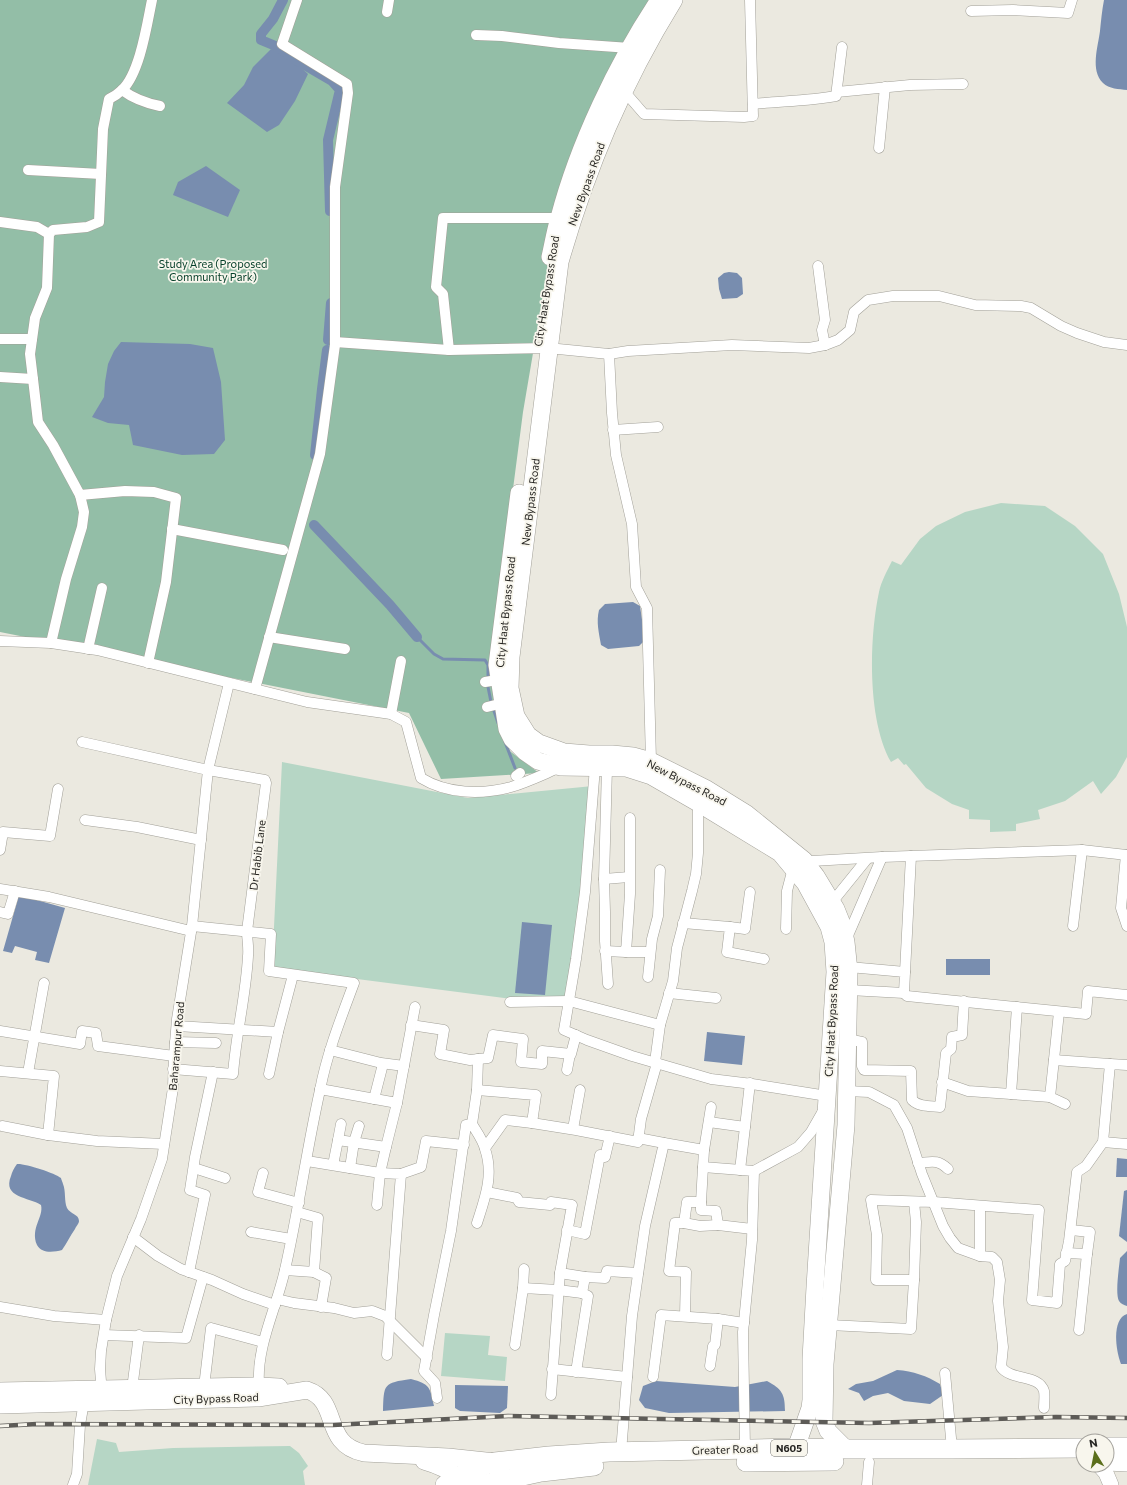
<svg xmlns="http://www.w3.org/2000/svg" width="1127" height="1485" viewBox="0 0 1127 1485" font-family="Commissioner,sans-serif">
	<rect width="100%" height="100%" fill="#ebe9e0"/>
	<g fill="#b6d6c5">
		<path d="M 1001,503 L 1045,506 L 1075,526 L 1103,554 L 1119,594 L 1127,627 L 1127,757 L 1116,777 L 1101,794 L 1093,781 L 1065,801 L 1038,810 L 1040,819 L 1016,824 L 1016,831 L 990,832 L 990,820 L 969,819 L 969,810 L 952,804 L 926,788 L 906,764 L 904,765 L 898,758 L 891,762 C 867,720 869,639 879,592 C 881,582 887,571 892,561 L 901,565 L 920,539 L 936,526 L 965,512 Z"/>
		<path d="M 282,762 L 468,798 L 593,786 L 566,1006 L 272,968 Z"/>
		<path d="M 445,1333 L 490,1336 L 488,1355 L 507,1357 L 505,1381 L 441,1376 Z"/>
		<path d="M 97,1439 L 116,1443 L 119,1452 L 173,1448 L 290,1446 L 299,1453 L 308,1466 L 303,1471 L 305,1485 L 88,1485 Z"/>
	</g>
	<path fill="#93bea7" d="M 0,0 L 658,0 L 558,206 L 523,412 L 493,643 L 507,749 L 539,773 L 441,779 L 409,713 L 0,632 Z"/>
	<g fill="#788daf">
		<path d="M 1104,0 L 1127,0 L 1127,90 C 1119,89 1109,89 1103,83 C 1090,70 1098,47 1100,31 C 1101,21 1102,10 1104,0 Z"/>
		<path d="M 271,49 L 287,55 L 308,74 L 295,101 L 279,125 L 267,132 L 227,103 L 244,85 L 253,67 Z"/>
		<path d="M 206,166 L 240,190 L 228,217 L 173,195 L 178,182 Z"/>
		<path d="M 729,272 L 737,273 L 742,278 L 743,294 L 737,298 L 722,299 L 719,289 L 718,278 L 724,273 Z"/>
		<path d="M 121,342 L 190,344 L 213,348 L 221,382 L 225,440 L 214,454 L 182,455 L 133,445 L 129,425 L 108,423 L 92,417 L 104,397 L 105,382 L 108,364 L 114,351 Z"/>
		<path d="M 633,602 L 640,606 L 645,640 L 639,646 L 608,649 L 601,645 C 599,633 596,622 599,610 L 605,604 Z"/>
		<path d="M 19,895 L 65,908 L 49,963 L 35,960 L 37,952 L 15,946 L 12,953 L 3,951 Z"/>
		<path d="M 522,922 L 552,925 L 545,995 L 515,993 Z"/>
		<rect x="946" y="959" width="44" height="16"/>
		<path d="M 707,1032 L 745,1036 L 742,1065 L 704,1061 Z"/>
		<path d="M 1117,1158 L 1127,1159 L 1127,1177 L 1116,1177 Z"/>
		<path d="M 17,1164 C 24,1163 55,1173 61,1178 C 61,1179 63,1183 63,1184 C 66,1191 64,1201 67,1208 C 70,1214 79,1214 79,1221 C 79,1224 76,1226 75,1229 C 70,1236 67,1243 62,1250 C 54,1252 42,1254 37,1245 C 30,1228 44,1217 41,1205 C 29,1197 2,1198 11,1176 C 12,1172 14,1168 17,1164 Z"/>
		<path d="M 1127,1190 L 1127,1242 L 1119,1236 L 1124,1191 Z"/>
		<path d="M 1127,1251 L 1127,1306 C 1124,1305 1121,1304 1119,1301 C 1115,1294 1119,1268 1120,1258 Z"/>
		<path d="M 1127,1314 L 1127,1364 L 1121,1364 C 1116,1352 1111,1319 1127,1314 Z"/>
		<path d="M 897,1370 C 913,1371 927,1376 940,1384 L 943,1395 L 930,1404 L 904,1401 L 888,1393 L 873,1396 L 864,1401 L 859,1393 L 848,1389 L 856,1384 L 873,1381 Z"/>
		<path d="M 411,1379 C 430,1384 430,1387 434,1406 L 383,1411 C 384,1384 383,1383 411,1379 Z"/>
		<path d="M 656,1381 L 735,1387 L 767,1381 C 782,1389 785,1394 785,1411 L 669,1413 L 645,1408 L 639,1400 L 643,1386 Z"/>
		<path d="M 455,1385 L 508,1386 L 507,1408 L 500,1413 L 460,1411 L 455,1408 Z"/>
	</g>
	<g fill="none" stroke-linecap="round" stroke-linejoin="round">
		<g stroke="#788daf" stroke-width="3">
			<path d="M 417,637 L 434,654 L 443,659 L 485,660 L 488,665 L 488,679"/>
			<path d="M 488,687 L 491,702"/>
			<path d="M 493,708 L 498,723"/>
			<path d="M 505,742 L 515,768"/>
		</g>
		<g stroke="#788daf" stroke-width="10">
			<path d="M 283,0 L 273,19 L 261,34 L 261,40 L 278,47 L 296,60 L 332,81 L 340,90 L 328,140 L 330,211"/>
			<path d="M 328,340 L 331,303"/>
			<path d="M 315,455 L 322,389 L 327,350"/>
			<path d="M 314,525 L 390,605 L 417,637"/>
		</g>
		<g stroke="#a2a098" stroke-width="11">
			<g id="street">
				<path d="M 971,11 L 1013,10 L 1068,13 L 1072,0"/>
				<path d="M 387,12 L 389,0"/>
				<path d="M 476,35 L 502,36 L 559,43 L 630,48"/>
				<path d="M 122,90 C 134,99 145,103 160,106"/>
				<path d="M 624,91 L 644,114 L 744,117 L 753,116 L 750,0"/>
				<path d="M 837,92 L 910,85 L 963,84"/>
				<path d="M 753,104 C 781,101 809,101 836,96 L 842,47"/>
				<path d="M 879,148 L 885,87"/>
				<path d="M 28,170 L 101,174"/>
				<path d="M 0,222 L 37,227 L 49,234"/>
				<path d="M 818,266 L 825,320 L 822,330 L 825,345"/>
				<path d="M 0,339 L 32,339"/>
				<path d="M 335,342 L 449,350 L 548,348 L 609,354 L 628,351 L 732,345 L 809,348 L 825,345 L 838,340 L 850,330 L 854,312 L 868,300 L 893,296 L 939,296 L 975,305 L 1021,306 L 1031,308 L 1061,326 L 1077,333 L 1104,342 L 1127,345"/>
				<path d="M 449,350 L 443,294 L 436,287 L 443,218 L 559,218"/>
				<path d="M 609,354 L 612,413 L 616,455 L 632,524 L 636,587 L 647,608 L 651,761"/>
				<path d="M 0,377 L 33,379"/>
				<path d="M 613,430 L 658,427"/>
				<path d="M 80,495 L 125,491 L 154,492 L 176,498 L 166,582 L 148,663"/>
				<path d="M 172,529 L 283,550"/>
				<path d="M 269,637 L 345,649"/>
				<path d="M 0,641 L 51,643 L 97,650 L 307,702 L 391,714 L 406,722 L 421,778 C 447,794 481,795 511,787 C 528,782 544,774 561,767"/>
				<path d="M 51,643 L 66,579 L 82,527 L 84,512 L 80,495 L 53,445 L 38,422 L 33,379 L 30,354 L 35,318 L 47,288 L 49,234 L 53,230 L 87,227 L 99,222 L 103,129 L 109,99 C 113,97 118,94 122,90 C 140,73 147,24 152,0"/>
				<path d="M 88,649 L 102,588"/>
				<path d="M 485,682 L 491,681"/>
				<path d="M 255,689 L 320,454 L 335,345 L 335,187 L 348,93 L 347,84 L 282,44 L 297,0"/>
				<path d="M 487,707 L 495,705"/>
				<path d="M 391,714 L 401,661"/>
				<path d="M 82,742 L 208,770 L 265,780 L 266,783 L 247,931 C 247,939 249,948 248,956 C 246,995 236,1034 233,1074 L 173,1069"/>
				<path d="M 595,767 L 585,892 L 576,959 L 564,1030 L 587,1040 L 632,1056 L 711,1079 L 752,1084 L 827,1096"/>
				<path d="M 607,767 L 604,879 L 605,912 L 605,941 L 608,984"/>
				<path d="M 516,776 L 520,773"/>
				<path d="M 85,820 L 137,827 L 201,840"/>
				<path d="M 0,850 L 3,832 L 50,836 L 58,789"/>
				<path d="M 1126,855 L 1121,908 L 1127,926"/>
				<path d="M 882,857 L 1082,850 L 1127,855"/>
				<path d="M 804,860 L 812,861 L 882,857 L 846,940"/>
				<path d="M 604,879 L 629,877"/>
				<path d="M 0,889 L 49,897 L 191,931"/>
				<path d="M 829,906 L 867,859"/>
				<path d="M 0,912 L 8,914 L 15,891"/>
				<path d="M 683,923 L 730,927 L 727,952 L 764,959"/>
				<path d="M 192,926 L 271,934 L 269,971 L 354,983 C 341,1018 327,1053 320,1090 C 307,1148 299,1207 286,1265 C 278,1306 256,1344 259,1386"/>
				<path d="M 1073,926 L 1082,850"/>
				<path d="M 730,927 L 745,929 L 750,892"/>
				<path d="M 786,929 L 787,891 L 793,868"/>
				<path d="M 605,951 L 626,952 L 630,894 L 630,818"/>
				<path d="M 626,952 L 650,952"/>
				<path d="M 905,972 L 911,856"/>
				<path d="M 648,977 L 652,939 L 658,916 L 660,870"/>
				<path d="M 849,990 L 904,993 L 905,972 L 849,967"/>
				<path d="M 669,993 L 716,998"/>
				<path d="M 904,993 L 907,996 L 1086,1014 L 1088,991 L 1127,995"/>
				<path d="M 510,1002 L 569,1001 L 660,1025 L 673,981 L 677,948 L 692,891 L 696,874 L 698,853 L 698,803"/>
				<path d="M 1059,1012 L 1050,1097 L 1065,1104"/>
				<path d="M 411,1025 L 444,1030 L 440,1054 L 470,1060 L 488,1058 L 493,1035 L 523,1039 L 521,1062 L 542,1064 L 542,1051 L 571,1054 L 576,1035"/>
				<path d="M 177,1026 L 278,1032"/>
				<path d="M 0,1031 L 80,1044 L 82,1031 L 96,1033 L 98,1046 L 174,1056"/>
				<path d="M 847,1039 L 862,1042 L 862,1066 L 864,1070 L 911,1071 L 912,1100 C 919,1107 930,1106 940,1107 L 946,1053 L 951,1049 L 952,1037 L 962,1035 L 964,1001"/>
				<path d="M 175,1042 L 216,1043"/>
				<path d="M 330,1050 L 381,1063 L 404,1066"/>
				<path d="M 1054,1060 L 1110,1064"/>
				<path d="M 655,1062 L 660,1025"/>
				<path d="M 567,1070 L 570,1054"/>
				<path d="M 0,1071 L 54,1076 L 48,1135"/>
				<path d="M 28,1073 L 44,983"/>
				<path d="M 269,1074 L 278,1032 L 293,975"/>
				<path d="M 942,1082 L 968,1091 L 1011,1094 L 1017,1007"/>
				<path d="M 320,1089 L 397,1103 L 415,1007"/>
				<path d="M 477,1090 L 536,1095 L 532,1123 L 505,1120 L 485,1148"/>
				<path d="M 846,1091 L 869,1092 L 894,1105 L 907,1128 L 922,1174 L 943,1226 L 950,1238 L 958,1248 L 980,1256 L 992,1257 L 997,1262 L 1000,1280 L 998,1301 L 1003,1347 L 1001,1367 C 1011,1381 1039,1374 1044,1391 C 1045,1396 1044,1403 1044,1408"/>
				<path d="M 1011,1094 L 1050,1097"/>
				<path d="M 374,1099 L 383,1064"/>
				<path d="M 709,1122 L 745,1127 L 740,1170"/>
				<path d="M 532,1123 L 576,1130 L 638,1142 L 641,1119 L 657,1063"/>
				<path d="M 472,1124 L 477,1090 L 478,1059"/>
				<path d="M 2,1126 L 48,1135 L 97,1141 L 164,1144"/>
				<path d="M 745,1127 L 750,1083"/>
				<path d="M 573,1129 L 580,1090"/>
				<path d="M 338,1140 L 341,1124"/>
				<path d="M 1103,1142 L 1127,1144"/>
				<path d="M 664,1143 L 704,1150 L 703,1167 L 754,1171 L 752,1240 L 743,1332 L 745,1449"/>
				<path d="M 386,1147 L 397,1103"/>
				<path d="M 704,1150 L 711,1107"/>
				<path d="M 307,1161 C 331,1165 356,1169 380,1173 L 386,1147 L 338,1140 L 333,1165"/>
				<path d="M 918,1163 C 932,1162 937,1159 948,1169"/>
				<path d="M 194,1168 L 225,1178"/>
				<path d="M 350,1168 L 354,1142 L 359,1126"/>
				<path d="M 754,1171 L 798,1147 L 811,1132 L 823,1111"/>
				<path d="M 263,1173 L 258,1192 L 299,1203"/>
				<path d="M 401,1174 L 421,1167 L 426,1141 L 464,1145"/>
				<path d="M 487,1192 L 517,1198 L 519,1202 L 550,1205 L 551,1202 L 572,1205 L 560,1273 L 551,1395"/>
				<path d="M 701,1202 L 701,1210 L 716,1211 L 718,1225 L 752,1229"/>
				<path d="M 914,1202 L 916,1222 L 914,1280 L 876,1280 L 877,1235 L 871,1200 L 934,1202 L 1039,1210 L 1032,1300 L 1057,1303 L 1060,1264 L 1065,1261 L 1069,1241 L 1077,1172 L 1086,1166 L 1103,1142 L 1110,1064 L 1127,1065"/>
				<path d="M 377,1205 L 380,1173 L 401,1174 L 387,1355"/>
				<path d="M 980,1206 L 980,1256"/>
				<path d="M 684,1223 L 700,1226 L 718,1225"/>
				<path d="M 567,1230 L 585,1234 L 600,1155 L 605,1157 L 610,1136"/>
				<path d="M 251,1232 L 291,1239"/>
				<path d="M 133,1237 L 158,1256 L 181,1269 L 212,1280 L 243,1294 L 275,1305"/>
				<path d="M 1066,1253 L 1087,1254 L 1090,1232 L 1071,1230"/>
				<path d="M 285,1270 L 314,1272 L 318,1218 L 297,1212"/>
				<path d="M 189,1272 L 205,1195 L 190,1190 L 195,1157 L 213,1072"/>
				<path d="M 314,1272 L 326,1278 L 321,1307"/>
				<path d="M 560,1273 L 585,1277"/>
				<path d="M 523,1288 L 524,1269"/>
				<path d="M 277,1299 L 294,1303 L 334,1308 L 354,1313 L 372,1311 L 385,1316 L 427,1358"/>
				<path d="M 0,1307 L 54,1316 L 106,1320"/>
				<path d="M 685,1316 L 686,1272 L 669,1271 L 675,1223 L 684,1223 L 687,1202 L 701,1202 L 703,1167"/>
				<path d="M 829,1325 L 911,1329 L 914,1280"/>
				<path d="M 1079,1330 L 1087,1254"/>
				<path d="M 104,1335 L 186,1338 L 203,1277"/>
				<path d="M 515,1345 L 523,1288 L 558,1290 L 582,1293"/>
				<path d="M 710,1366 L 713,1346 L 715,1345 L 718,1319"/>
				<path d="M 552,1369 L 627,1377"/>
				<path d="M 576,1372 L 588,1296 L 582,1293 L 585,1277 L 605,1278 L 607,1271 L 638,1273"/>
				<path d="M 945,1373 L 952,1449"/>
				<path d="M 653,1377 L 661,1315 L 718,1319 L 744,1323"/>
				<path d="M 204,1387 L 211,1328 L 263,1342"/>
				<path d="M 132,1389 L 139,1335"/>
				<path d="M 102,1394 L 100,1369 L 101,1351 L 106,1320 L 117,1276 L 141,1219 L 162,1159 L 173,1088 L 174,1056 L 177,1019 L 192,926 L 208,770 L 229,683"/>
				<path d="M 437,1398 L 435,1383 L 424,1371 L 434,1315 L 451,1231 L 466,1125 L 472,1124 C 476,1131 483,1140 485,1149 C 494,1175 485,1198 477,1223"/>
				<path d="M 621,1452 L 632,1316 L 645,1226 L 664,1143 L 638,1138"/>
				<path d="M 73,1485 L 77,1474 L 80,1425 L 84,1402"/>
				<path d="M 867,1485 L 869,1462"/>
			</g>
		</g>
		<g stroke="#a2a098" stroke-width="16">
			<path id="secondary" d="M 1099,1465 L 1106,1473 L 1111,1485"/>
		</g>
		<g stroke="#a2a098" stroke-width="18">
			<g id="primary">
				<path d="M 674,0 C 622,84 587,168 560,262 L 511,657 L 510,688 L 516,716 L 528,735 L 539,743 L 564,752 L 589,754 L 612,754 L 633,756 L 651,761 L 705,788 L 747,814 L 804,860 L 816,876 L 836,909 L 842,924 L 846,942 L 849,971 L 846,1125 L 825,1364 L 824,1421 L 828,1431 L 846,1449"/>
				<path d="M 550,257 C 553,244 555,231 559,218 C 578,145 617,63 659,0"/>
				<path d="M 519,493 L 497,665 L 507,729 L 512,739 L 525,752 L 538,761 L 561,767 L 626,768 L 651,776 L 698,803 L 780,853 L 805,883 L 829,927 L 833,942 L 835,972 L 815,1287 L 811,1359 L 811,1400 L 810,1408 L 796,1448"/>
				<path d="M 0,1391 L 259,1386 L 279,1387"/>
				<path d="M 0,1405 L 258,1398 L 307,1390 C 341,1401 321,1444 364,1453 L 448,1457 L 495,1462 L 499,1471 L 497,1481"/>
				<path d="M 424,1461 C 442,1466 456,1474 469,1485"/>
			</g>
		</g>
		<g stroke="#a2a098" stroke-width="20">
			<g id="highway">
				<path d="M 1107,1447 L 1127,1447"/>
				<path d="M 1107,1461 L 1127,1462"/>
				<path d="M 746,1462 L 834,1461"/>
				<path d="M 445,1485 L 459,1476 L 474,1469 L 495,1462 L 549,1456 L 609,1452 L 796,1448 L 846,1449 L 952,1449 L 1083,1448"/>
				<path d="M 481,1485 L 541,1472 L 594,1466"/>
			</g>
		</g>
		<use href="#street" stroke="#fff" stroke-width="10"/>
		<use href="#secondary" stroke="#fff" stroke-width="15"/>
		<use href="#primary" stroke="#fff" stroke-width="17"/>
		<use href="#highway" stroke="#fff" stroke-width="19"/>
		<g stroke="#5d5b57" stroke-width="4.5">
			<path id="rail" d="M 0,1426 L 37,1424 L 333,1425 L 508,1416 L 869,1423 L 1056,1417 L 1127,1418"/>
		</g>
		<use href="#rail" stroke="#f8f6ed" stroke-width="3" stroke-dasharray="9" stroke-linecap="butt"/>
	</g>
	<g text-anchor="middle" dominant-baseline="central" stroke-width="3.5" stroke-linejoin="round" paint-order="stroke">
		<rect fill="#f8f6ed" stroke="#65645f" stroke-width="1" x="771" y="1440" width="36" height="16" rx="3"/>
		<g font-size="10" font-weight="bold" fill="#262522">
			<text x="789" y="1448">N605</text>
		</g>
		<g font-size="11" fill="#262522" stroke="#f8f6ed">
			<text transform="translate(586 184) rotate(-70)">New Bypass Road</text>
			<text transform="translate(546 291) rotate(-81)">City Haat Bypass Road</text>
			<text transform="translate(530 502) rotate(-83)">New Bypass Road</text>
			<text transform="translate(505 612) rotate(-84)">City Haat Bypass Road</text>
			<text transform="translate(687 782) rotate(27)">New Bypass Road</text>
			<text transform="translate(257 855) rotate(-83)">Dr Habib Lane</text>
			<text transform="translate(831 1021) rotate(-87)">City Haat Bypass Road</text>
			<text transform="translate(176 1046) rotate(-85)">Baharampur Road</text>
			<text transform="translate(216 1398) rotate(-2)">City Bypass Road</text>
			<text transform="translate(725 1449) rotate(-2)">Greater Road</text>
		</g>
		<g font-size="11" fill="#06402a" stroke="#f8f6ed">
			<text x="213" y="263">Study Area (Proposed<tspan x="213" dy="13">Community Park)</tspan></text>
		</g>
	</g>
	<g transform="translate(1095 1453) rotate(350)"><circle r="19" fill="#f8f6ed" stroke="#a4a29c"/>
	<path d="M0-3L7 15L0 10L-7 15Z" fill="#5b6e1b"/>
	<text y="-6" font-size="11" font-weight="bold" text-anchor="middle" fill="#262522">N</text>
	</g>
</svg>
